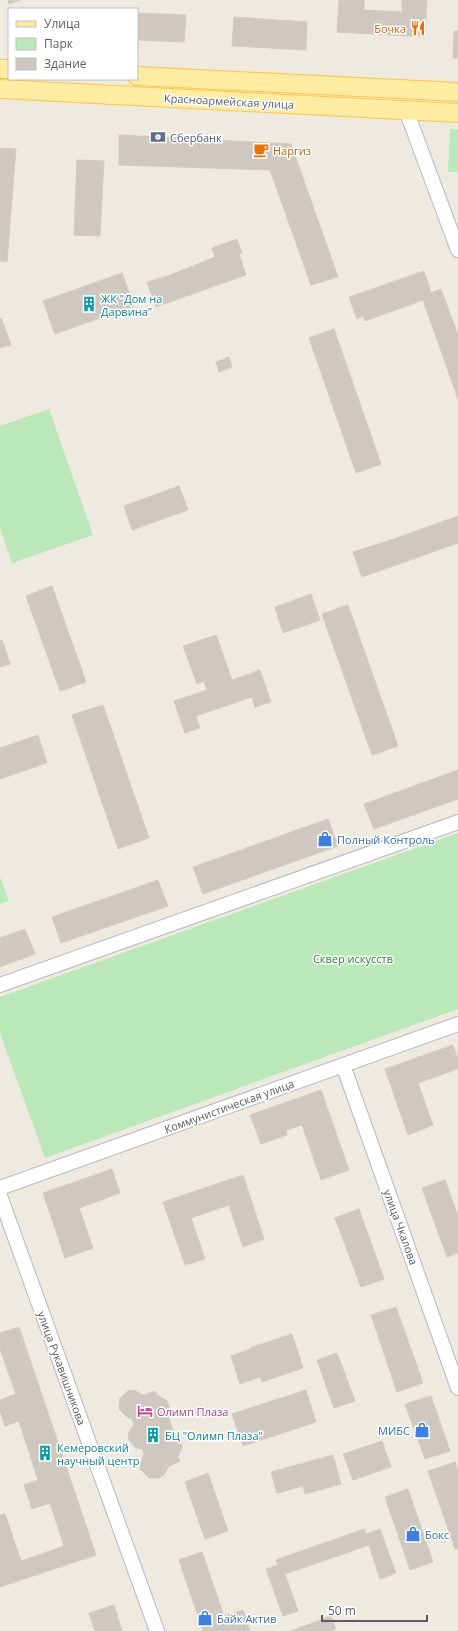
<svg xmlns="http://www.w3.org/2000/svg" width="458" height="1631" viewBox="0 0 458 1631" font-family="'Open Sans',sans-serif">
	<rect width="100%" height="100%" fill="#eeeae0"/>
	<g fill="#bbe8b9">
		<path d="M 450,129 L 458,129 L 458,172 L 448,172 Z"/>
		<path d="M 49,409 L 93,535 L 12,563 L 0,528 L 0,426 Z"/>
		<path d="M 458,833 L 458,1009 L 45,1158 L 0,1033 L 0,997 Z"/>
		<path d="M 0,877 L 9,901 L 0,904 Z"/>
	</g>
	<g fill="#cec8c1" stroke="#d3cbbe">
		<path d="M 8,0 L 20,0 L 9,4 Z"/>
		<path d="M 339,0 L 364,0 L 364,10 L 402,12 L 402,0 L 427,0 L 425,37 L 337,32 Z"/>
		<path d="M 137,13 L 186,15 L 184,42 L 137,40 Z"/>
		<path d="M 234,17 L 307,22 L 306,50 L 232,46 Z"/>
		<path d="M 454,31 L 458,31 L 458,58 L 453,58 Z"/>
		<path d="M 119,135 L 158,137 L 291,144 L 270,170 L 119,165 Z"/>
		<path d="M 291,144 L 338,277 L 311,285 L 270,170 Z"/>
		<path d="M 0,148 L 16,149 L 7,262 L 0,261 Z"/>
		<path d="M 77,160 L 104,161 L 100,236 L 74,235 Z"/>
		<path d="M 237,239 L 242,253 L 239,254 L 246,275 L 156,307 L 147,282 L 168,276 L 215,257 L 212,248 Z"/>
		<path d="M 424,271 L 431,293 L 441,289 L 458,335 L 458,399 L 423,300 L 365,321 L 363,316 L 357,319 L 349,297 Z"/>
		<path d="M 122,273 L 134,306 L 55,334 L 43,301 Z"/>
		<path d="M 1,318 L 11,345 L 0,348 L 0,319 Z"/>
		<path d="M 334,329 L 381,464 L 356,473 L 309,338 Z"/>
		<path d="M 229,357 L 232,367 L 219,372 L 216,362 Z"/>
		<path d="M 179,486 L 188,510 L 132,530 L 124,506 Z"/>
		<path d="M 458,516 L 458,543 L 396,565 L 388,541 Z"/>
		<path d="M 388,541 L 396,565 L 362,577 L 353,552 Z"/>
		<path d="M 52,586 L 86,682 L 60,691 L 26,596 Z"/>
		<path d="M 311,594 L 320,620 L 283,633 L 275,607 Z"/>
		<path d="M 348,605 L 398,746 L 372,755 L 322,614 Z"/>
		<path d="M 216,635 L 232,680 L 260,670 L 271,702 L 255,707 L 252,697 L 196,716 L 200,728 L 185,733 L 174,701 L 207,690 L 204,681 L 197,684 L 183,646 Z"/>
		<path d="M 2,640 L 10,664 L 0,667 L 0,641 Z"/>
		<path d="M 103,705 L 149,838 L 118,849 L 72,715 Z"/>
		<path d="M 38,735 L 47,763 L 0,779 L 0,748 Z"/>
		<path d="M 458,770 L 458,799 L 374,829 L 364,804 Z"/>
		<path d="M 328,819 L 338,846 L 203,894 L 193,867 Z"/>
		<path d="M 158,880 L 168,906 L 61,943 L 52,917 Z"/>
		<path d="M 25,929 L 35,954 L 0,967 L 0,938 Z"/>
		<path d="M 453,1045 L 458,1059 L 458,1069 L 418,1083 L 433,1125 L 408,1135 L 385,1069 Z"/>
		<path d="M 321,1090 L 349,1170 L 321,1180 L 302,1125 L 286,1130 L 287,1135 L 261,1144 L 250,1115 Z"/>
		<path d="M 112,1169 L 120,1193 L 79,1208 L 93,1248 L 65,1258 L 43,1193 Z"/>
		<path d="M 243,1175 L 264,1239 L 243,1247 L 229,1205 L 191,1218 L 205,1259 L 185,1265 L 163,1202 Z"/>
		<path d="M 445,1180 L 458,1216 L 458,1253 L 447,1257 L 422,1188 Z"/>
		<path d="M 359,1209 L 384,1279 L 361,1287 L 335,1218 Z"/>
		<path d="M 396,1307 L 423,1383 L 397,1392 L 371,1315 Z"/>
		<path d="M 19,1327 L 96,1555 L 0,1587 L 0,1515 L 5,1514 L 21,1561 L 64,1546 L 50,1503 L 32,1509 L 24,1485 L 38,1480 L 19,1421 L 5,1426 L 0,1411 L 0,1400 L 16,1394 L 0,1349 L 0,1333 Z"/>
		<path d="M 292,1334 L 303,1368 L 262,1382 L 250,1348 Z"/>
		<path d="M 251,1349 L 260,1377 L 240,1384 L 231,1356 Z"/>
		<path d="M 337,1353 L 355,1401 L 334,1408 L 317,1360 Z"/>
		<path d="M 134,1390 L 143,1395 L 155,1391 L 157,1395 L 166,1400 L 169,1405 L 168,1416 L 174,1433 L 181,1441 L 182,1447 L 178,1457 L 180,1461 L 169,1466 L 164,1475 L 159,1478 L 149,1478 L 141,1470 L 140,1465 L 144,1454 L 142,1449 L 136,1448 L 129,1440 L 128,1434 L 134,1424 L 132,1419 L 127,1417 L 119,1409 L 120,1398 L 128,1391 Z"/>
		<path d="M 306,1390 L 316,1422 L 243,1446 L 232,1414 Z"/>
		<path d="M 431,1396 L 450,1451 L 425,1459 L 405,1404 Z"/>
		<path d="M 382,1441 L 391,1467 L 353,1480 L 343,1454 Z"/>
		<path d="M 333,1455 L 341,1484 L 305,1494 L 303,1486 L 277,1493 L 271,1472 Z"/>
		<path d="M 455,1462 L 458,1471 L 458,1548 L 455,1549 L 428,1471 Z"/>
		<path d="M 208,1473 L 228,1531 L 205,1539 L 185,1482 Z"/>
		<path d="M 408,1489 L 433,1562 L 410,1570 L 385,1497 Z"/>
		<path d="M 364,1529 L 366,1534 L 380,1529 L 396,1573 L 380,1579 L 369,1545 L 285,1574 L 298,1611 L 283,1616 L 266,1569 L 278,1565 L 276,1560 Z"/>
		<path d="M 202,1552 L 224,1616 L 243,1610 L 250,1631 L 203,1631 L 179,1560 Z"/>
		<path d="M 114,1605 L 122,1631 L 95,1631 L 89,1613 Z"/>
		<path d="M 331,1616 L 336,1629 L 330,1631 L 291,1631 Z"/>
	</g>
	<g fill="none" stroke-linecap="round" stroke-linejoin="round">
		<g stroke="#b6b9be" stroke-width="16">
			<g id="minor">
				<path d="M 406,110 L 458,250"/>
				<path d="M 0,985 L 458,822"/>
				<path d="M 343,1065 L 458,1388"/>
				<path d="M 0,1188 L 458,1024"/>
				<path d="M 0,1196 L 157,1631"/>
			</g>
		</g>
		<g stroke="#ffc347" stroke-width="20">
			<g id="major">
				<path d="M 0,69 L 9,69"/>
				<path d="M 137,76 L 458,92"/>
				<path d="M 0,89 L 458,113"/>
			</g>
		</g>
		<use href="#minor" stroke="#fff" stroke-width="14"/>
		<use href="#major" stroke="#ffeca3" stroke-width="18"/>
	</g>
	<defs>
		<g id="restaurant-bare" transform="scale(1.2)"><path d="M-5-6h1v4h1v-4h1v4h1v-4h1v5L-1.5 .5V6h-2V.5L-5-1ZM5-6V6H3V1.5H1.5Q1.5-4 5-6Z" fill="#e8710a" stroke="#fff" stroke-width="2.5" paint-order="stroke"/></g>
		<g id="bank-bare" transform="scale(1.2)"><path d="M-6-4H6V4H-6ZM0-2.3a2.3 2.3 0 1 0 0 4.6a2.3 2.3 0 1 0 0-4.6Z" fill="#5c6f8a" stroke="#fff" stroke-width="2.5" paint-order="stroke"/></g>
		<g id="cafe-bare" transform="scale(1.2)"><path d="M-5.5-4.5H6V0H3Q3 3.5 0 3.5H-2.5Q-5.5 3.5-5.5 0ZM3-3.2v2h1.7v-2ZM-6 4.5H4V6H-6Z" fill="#e8710a" stroke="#fff" stroke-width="2.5" paint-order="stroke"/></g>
		<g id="building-bare" transform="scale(1.2)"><path d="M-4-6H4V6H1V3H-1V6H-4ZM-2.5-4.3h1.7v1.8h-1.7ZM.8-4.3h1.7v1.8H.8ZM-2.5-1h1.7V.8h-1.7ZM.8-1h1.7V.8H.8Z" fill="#0f9aa8" stroke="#fff" stroke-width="2.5" paint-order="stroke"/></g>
		<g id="shop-bare" transform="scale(1.2)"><path d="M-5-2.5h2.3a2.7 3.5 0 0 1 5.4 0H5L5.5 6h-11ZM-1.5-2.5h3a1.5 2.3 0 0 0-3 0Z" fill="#3f7fe0" stroke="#fff" stroke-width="2.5" paint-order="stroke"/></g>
		<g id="hotel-bare" transform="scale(1.2)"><path d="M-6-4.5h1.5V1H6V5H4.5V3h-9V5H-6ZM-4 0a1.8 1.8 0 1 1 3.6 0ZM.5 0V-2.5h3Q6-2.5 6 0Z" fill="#d1479c" stroke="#fff" stroke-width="2.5" paint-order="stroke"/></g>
	</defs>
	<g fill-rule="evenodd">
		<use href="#restaurant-bare" x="418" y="28"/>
		<use href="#bank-bare" x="158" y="137"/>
		<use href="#cafe-bare" x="261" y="150"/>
		<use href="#building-bare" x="89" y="304"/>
		<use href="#shop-bare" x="325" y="839"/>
		<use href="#hotel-bare" x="145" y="1411"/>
		<use href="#shop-bare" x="422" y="1430"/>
		<use href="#building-bare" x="153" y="1435"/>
		<use href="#building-bare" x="45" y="1453"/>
		<use href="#shop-bare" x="413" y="1534"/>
		<use href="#shop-bare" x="205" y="1618"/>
	</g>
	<g text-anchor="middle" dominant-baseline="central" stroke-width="3" stroke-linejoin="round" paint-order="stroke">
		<g font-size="11" fill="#c56008" stroke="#fff" text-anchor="end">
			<text x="406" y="28">Бочка</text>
			<text x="273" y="150" text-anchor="start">Наргиз</text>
		</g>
		<g font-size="11" fill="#595d63" stroke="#fff">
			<text transform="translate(229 101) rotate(3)">Красноармейская улица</text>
			<text transform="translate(229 1106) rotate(-20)">Коммунистическая улица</text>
			<text transform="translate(401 1227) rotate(70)">улица Чкалова</text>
			<text transform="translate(62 1368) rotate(70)">улица Рукавишникова</text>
		</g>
		<g font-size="11" fill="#4e5e75" stroke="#fff" text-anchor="start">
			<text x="170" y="137">Сбербанк</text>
		</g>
		<g font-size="11" fill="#0d838f" stroke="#fff" text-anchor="start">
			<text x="101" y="298">ЖК "Дом на<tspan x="101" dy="13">Дарвина"</tspan></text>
			<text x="165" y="1435">БЦ "Олимп Плаза"</text>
			<text x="57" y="1447">Кемеровский<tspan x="57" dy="13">научный центр</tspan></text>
		</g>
		<g font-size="11" fill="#366cbe" stroke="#fff" text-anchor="start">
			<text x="337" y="839">Полный Контроль</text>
			<text x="410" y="1430" text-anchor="end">МИБС</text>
			<text x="425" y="1534">Бокс</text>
			<text x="217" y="1618">Байк Актив</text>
		</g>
		<g font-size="11" fill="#2c872d" stroke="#fff">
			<text x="353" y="958">Сквер искусств</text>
		</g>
		<g font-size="11" fill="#b23c85" stroke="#fff" text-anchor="start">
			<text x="157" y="1411">Олимп Плаза</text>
		</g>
	</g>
	<rect x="8" y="8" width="130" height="72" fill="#ffffff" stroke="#bdbec1"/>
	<rect x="16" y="21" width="20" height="6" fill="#ffeca3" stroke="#bdbec1"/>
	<text x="44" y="28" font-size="12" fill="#595d63">Улица</text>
	<rect x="16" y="38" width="20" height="12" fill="#bbe8b9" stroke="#bdbec1"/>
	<text x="44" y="48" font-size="12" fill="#595d63">Парк</text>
	<rect x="16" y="58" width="20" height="12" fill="#cec8c1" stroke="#bdbec1"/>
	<text x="44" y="68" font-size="12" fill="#595d63">Здание</text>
	<path d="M322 1615v6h105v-6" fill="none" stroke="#595d63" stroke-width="2"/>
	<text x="328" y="1615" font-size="12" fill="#595d63" stroke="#ffffff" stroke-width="3" paint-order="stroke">50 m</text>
</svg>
